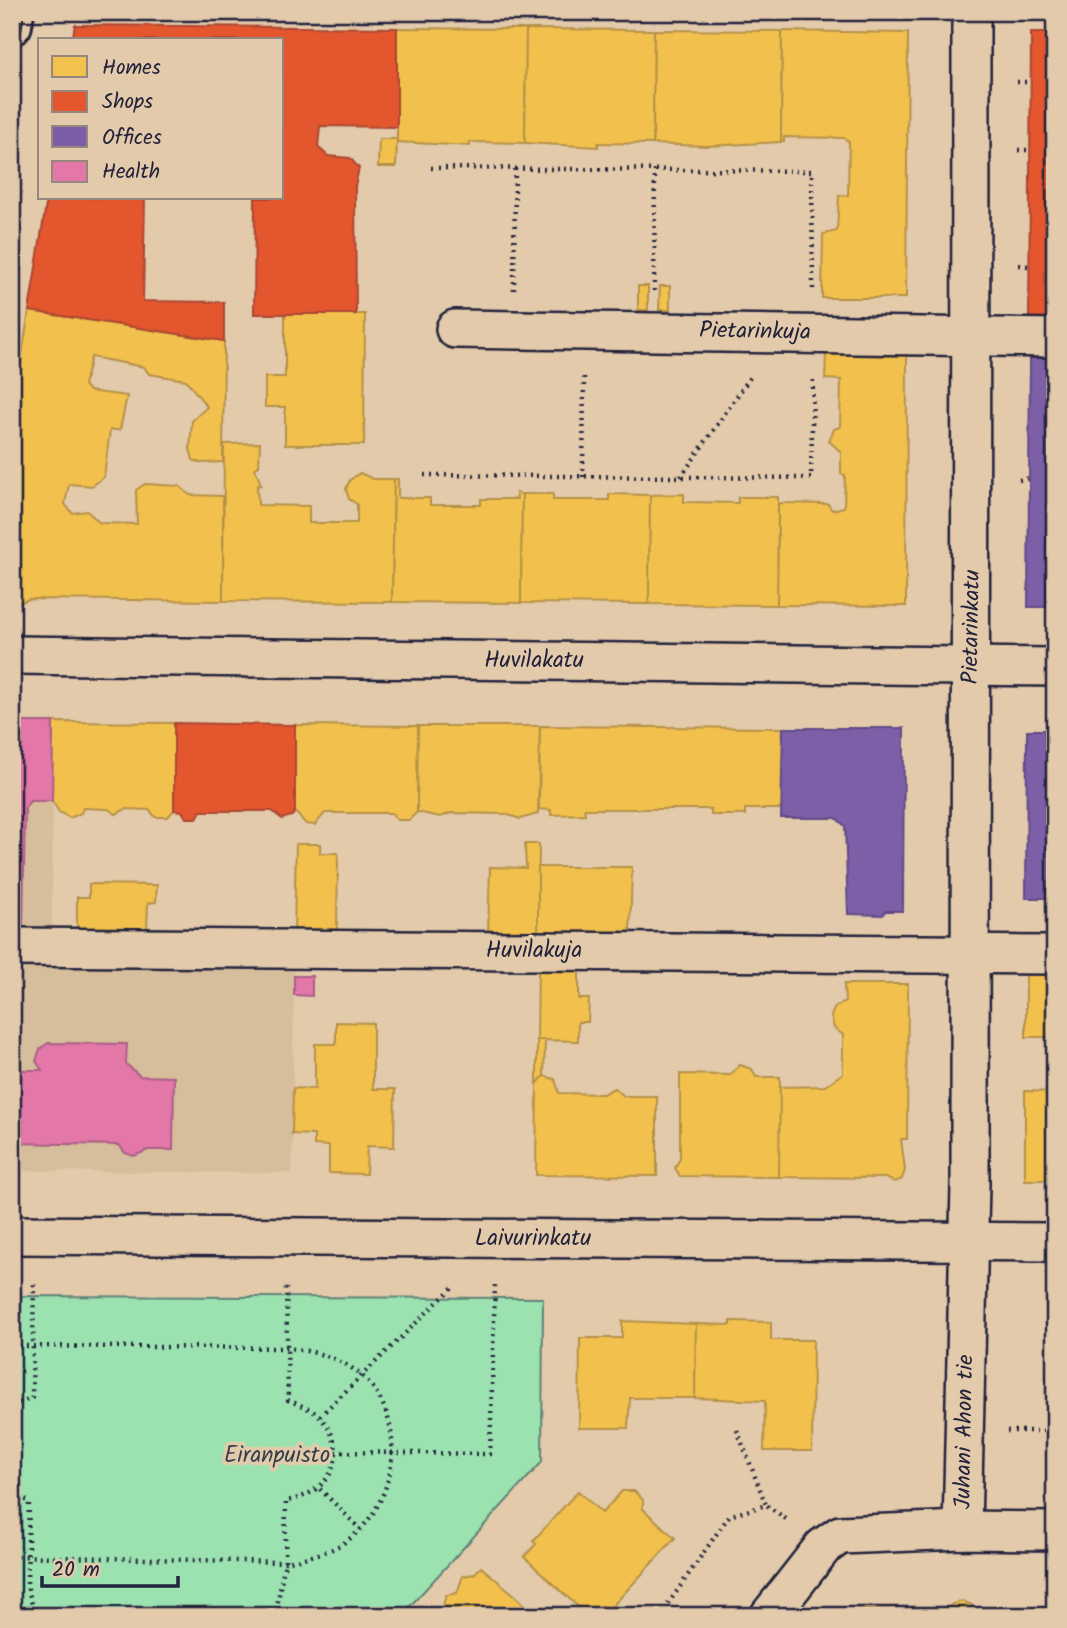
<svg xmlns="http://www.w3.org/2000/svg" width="1067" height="1628" viewBox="0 0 1067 1628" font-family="Kalam,sans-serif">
	<rect width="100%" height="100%" fill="#e3caab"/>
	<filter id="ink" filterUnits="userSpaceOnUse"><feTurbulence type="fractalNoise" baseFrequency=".0143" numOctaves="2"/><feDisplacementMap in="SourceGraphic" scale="14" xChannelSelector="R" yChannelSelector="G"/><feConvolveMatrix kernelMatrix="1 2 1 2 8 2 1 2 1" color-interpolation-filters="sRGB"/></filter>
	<g filter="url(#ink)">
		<path fill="#d6bd9b" d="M 12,722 L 53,722 L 52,930 L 294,966 L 292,1173 L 12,1171 Z"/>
		<path fill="#9be2b0" stroke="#5e8276" stroke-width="2" d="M 12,1296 L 543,1298 L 542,1462 L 401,1616 L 12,1616 Z"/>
		<g fill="#f2c14e" stroke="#b49148" stroke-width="2">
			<path d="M 397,28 L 526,29 L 525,143 L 470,142 L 470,146 L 397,142 Z"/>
			<path d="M 526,29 L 654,30 L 653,144 L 598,143 L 598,147 L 525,143 Z"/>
			<path d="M 654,30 L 782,31 L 781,142 L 707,146 L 653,144 Z"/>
			<path d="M 782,31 L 908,33 L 906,298 L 822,298 L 823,234 L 837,231 L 839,196 L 848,195 L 849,142 L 844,138 L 784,137 L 784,142 L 781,142 Z"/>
			<path d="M 379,139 L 397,139 L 396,167 L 378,167 Z"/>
			<rect x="638" y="286" width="10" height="24"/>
			<path d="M 660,286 L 670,286 L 670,310 L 659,310 Z"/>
			<path d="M 29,311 L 224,341 L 223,462 L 201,463 L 193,460 L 190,449 L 192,421 L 207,407 L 186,380 L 149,374 L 144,367 L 91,357 L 84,385 L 89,391 L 127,396 L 120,430 L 110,430 L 104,477 L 92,486 L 69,484 L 65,504 L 72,513 L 87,511 L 100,523 L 137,524 L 136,490 L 145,484 L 179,486 L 190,495 L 223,496 L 223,601 L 29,599 L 12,606 L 12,418 Z"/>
			<path d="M 285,314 L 365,314 L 364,445 L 285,445 L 285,407 L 265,407 L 265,377 L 285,377 Z"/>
			<path d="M 826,353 L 907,353 L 906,606 L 777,605 L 778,503 L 828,504 L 832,510 L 844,507 L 845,475 L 841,474 L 841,452 L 829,441 L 834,429 L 840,427 L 841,380 L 825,379 Z"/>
			<path d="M 260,443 L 259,466 L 255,468 L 261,485 L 257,486 L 258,505 L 309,506 L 309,523 L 357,523 L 357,504 L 349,499 L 346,489 L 350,480 L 360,473 L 373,479 L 394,479 L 392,602 L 223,601 L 224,444 Z"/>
			<path d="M 394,479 L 398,479 L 398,498 L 430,498 L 430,505 L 481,505 L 481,499 L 517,499 L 516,493 L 522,494 L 521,603 L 392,602 Z"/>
			<path d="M 522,494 L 553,494 L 553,500 L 609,500 L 609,494 L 650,495 L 649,604 L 521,603 Z"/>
			<path d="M 684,494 L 684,502 L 738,503 L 738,497 L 778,497 L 777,605 L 649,604 L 650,495 Z"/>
			<path d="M 53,722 L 174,723 L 174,810 L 168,817 L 155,817 L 150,810 L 126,809 L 116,814 L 108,809 L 83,808 L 81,813 L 70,818 L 59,812 L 52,801 Z"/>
			<path d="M 295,725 L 418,726 L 417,812 L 409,820 L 397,820 L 392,813 L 325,813 L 315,825 L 306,824 L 295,812 Z"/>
			<path d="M 418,726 L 540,726 L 538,814 L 520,819 L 506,814 L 451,813 L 440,817 L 417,812 Z"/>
			<path d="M 540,726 L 783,728 L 782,809 L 745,809 L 745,815 L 711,815 L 711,809 L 584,809 L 585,814 L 551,815 L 551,810 L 539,809 Z"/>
			<path d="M 296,844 L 320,844 L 320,853 L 338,853 L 337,932 L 294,932 Z"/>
			<path d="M 525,844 L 539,844 L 538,933 L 488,933 L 490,867 L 526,868 Z"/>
			<path d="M 538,867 L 632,867 L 630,934 L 538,933 Z"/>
			<path d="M 89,884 L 157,885 L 156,902 L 148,903 L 147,930 L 77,930 L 77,897 L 89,897 Z"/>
			<path d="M 538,968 L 579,968 L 579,999 L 589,999 L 588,1022 L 578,1022 L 578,1041 L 537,1040 Z"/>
			<rect x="1026" y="972" width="29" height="65"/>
			<path d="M 844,984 L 908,984 L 907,1139 L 901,1139 L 905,1170 L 902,1179 L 895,1182 L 885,1178 L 779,1177 L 779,1087 L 825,1086 L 843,1073 L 843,1035 L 834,1028 L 831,1016 L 835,1007 L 845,1002 Z"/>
			<path d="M 336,1022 L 373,1023 L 373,1089 L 395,1089 L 394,1147 L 367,1146 L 366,1174 L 329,1173 L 329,1146 L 314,1145 L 314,1135 L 292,1134 L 293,1088 L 315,1089 L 315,1044 L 336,1044 Z"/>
			<path d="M 537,1040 L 545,1040 L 544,1076 L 537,1084 Z"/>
			<path d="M 740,1065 L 752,1069 L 756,1077 L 780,1077 L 779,1177 L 680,1176 L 675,1168 L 680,1158 L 680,1074 L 730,1075 Z"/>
			<path d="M 544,1076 L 555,1079 L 559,1093 L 603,1094 L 614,1088 L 624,1096 L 657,1096 L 657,1176 L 536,1175 L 537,1084 Z"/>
			<path d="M 1025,1091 L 1055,1092 L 1055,1180 L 1025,1180 Z"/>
			<path d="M 622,1321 L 696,1324 L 695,1398 L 630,1398 L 628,1428 L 579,1428 L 580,1338 L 622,1338 Z"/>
			<path d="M 731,1321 L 771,1322 L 771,1340 L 813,1340 L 812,1451 L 764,1451 L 765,1401 L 695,1398 L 696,1324 L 731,1325 Z"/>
			<path d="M 578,1491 L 602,1513 L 622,1491 L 634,1491 L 643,1500 L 643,1509 L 675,1538 L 608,1611 L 602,1606 L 593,1616 L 588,1616 L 524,1557 L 536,1544 L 533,1541 Z"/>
			<path d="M 481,1567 L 517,1597 L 534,1616 L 436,1616 L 442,1609 L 446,1595 L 457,1593 L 463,1576 L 474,1574 Z"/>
			<path d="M 962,1601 L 972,1605 L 973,1611 L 987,1611 L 987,1616 L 826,1616 L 830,1609 L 949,1611 L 951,1605 Z"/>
		</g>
		<g fill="#e4572e" stroke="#aa4732" stroke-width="2">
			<path d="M 75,25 L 397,28 L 397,127 L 320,126 L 318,147 L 328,156 L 350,158 L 359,168 L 355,186 L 356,314 L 254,314 L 255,198 L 282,198 L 282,40 L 72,40 Z"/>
			<path d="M 1031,33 L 1055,33 L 1055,321 L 1029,320 Z"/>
			<path d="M 47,198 L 145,198 L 143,301 L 224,302 L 224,341 L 29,311 Z"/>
			<path d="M 174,723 L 295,725 L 295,812 L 292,816 L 282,819 L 272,811 L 201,811 L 197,818 L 186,818 L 182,811 L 174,810 Z"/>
		</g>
		<g fill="#7b5ea7" stroke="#604c87" stroke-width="2">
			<path d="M 1030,354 L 1055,355 L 1055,607 L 1028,607 Z"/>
			<path d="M 783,728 L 904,728 L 903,911 L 885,911 L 883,915 L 848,914 L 845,826 L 836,818 L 781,818 Z"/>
			<path d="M 1027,730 L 1055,730 L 1055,898 L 1026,898 Z"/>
		</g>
		<g fill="#e377a8" stroke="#a95e87" stroke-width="2">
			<path d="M 12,722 L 53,722 L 52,801 L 30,801 L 25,808 L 23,929 L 12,929 Z"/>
			<path d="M 294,976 L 312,976 L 312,996 L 294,995 Z"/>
			<path d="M 48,1043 L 127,1044 L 126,1064 L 140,1076 L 174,1077 L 173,1150 L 148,1150 L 134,1156 L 125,1153 L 119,1145 L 12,1143 L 12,1078 L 18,1079 L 19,1070 L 42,1070 L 36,1061 L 40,1049 Z"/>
		</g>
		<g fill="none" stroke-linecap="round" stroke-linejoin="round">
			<g stroke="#22223b" stroke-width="42">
				<g id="minor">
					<path d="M 455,329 L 1055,338"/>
					<path d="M 12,655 L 1055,667"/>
					<path d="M 12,947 L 1055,955"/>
					<path d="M 12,1235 L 1055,1242"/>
					<path d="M 962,1530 L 970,1185 L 971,12"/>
					<path d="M 769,1616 L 823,1547 L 840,1535 L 962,1530 L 1055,1531"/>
				</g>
			</g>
			<g stroke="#22223b" stroke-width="44">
				<path id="tertiary" d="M 12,25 L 14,12"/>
			</g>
			<g stroke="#22223b" stroke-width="4.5" stroke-dasharray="2 5" stroke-linecap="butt">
				<path d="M 900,12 L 901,19"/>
				<path d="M 704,18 L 704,12"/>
				<path d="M 1017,82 L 1031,82"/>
				<path d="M 1018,150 L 1030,150"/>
				<path d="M 431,168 L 812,171 L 813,293"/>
				<path d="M 1019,265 L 1029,266"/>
				<path d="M 514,290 L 515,168"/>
				<path d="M 654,291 L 655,170"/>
				<path d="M 424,475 L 811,478 L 813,375"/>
				<path d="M 583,477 L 584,372"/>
				<path d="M 681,477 L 751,376"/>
				<path d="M 1019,480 L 1029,478"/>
				<path d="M 12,1346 L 286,1348 C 314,1351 339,1357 361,1375 C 412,1420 397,1510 342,1544 C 325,1554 304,1558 285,1562 L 12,1556"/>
				<path d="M 12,1405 L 32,1398 L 34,1282"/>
				<path d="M 320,1416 L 452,1288"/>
				<path d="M 737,1430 L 766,1505"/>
				<path d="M 1007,1431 L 1055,1431"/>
				<path d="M 335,1452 L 490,1454 L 495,1285"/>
				<path d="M 320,1489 L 360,1529"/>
				<path d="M 12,1495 L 29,1501 L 27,1585 L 35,1616"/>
				<path d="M 668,1604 L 729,1516 L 766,1505 L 789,1521"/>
				<path d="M 275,1616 L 285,1562 L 286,1501 C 329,1494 353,1455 321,1418 C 313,1409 299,1405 288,1400 L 286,1285"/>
			</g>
			<use href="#minor" stroke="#e3caab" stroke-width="37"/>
			<use href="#tertiary" stroke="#e3caab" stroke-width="38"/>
			<path stroke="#22223b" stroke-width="2" d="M 12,86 L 24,12"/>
		</g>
	</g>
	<g text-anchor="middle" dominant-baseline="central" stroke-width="7" stroke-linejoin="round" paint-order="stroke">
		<g font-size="23" fill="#22223b" stroke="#e3caab">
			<text transform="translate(755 332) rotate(1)">Pietarinkuja</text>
			<text transform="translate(972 627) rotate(-89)">Pietarinkatu</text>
			<text x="534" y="661">Huvilakatu</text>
			<text x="534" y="951">Huvilakuja</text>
			<text x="533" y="1239">Laivurinkatu</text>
			<text transform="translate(965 1432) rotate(-89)">Juhani Ahon tie</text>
		</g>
		<g font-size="23" fill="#343f4d" stroke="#e3caab">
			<text x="277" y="1456">Eiranpuisto</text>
		</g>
	</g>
	<rect width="1067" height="1628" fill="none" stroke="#e3caab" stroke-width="42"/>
	<rect x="21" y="21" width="1025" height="1586" fill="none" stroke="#22223b" stroke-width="2.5" filter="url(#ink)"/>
	<rect x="38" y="38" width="245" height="161" fill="#e3caab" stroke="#96877e" stroke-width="2"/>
	<rect x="52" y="56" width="35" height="21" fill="#f2c14e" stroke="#96877e" stroke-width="2"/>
	<text x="102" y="74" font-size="21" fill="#22223b">Homes</text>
	<rect x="52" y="91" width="35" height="21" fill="#e4572e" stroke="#96877e" stroke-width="2"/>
	<text x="102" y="108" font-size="21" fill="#22223b">Shops</text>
	<rect x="52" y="126" width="35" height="21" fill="#7b5ea7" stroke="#96877e" stroke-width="2"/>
	<text x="102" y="144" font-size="21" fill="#22223b">Offices</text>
	<rect x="52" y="161" width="35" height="21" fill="#e377a8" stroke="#96877e" stroke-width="2"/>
	<text x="102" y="178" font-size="21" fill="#22223b">Health</text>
	<path d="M42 1576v10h136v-10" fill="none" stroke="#22223b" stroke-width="3.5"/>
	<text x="52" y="1576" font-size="21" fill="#22223b" stroke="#e3caab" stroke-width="5" paint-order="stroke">20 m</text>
</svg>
